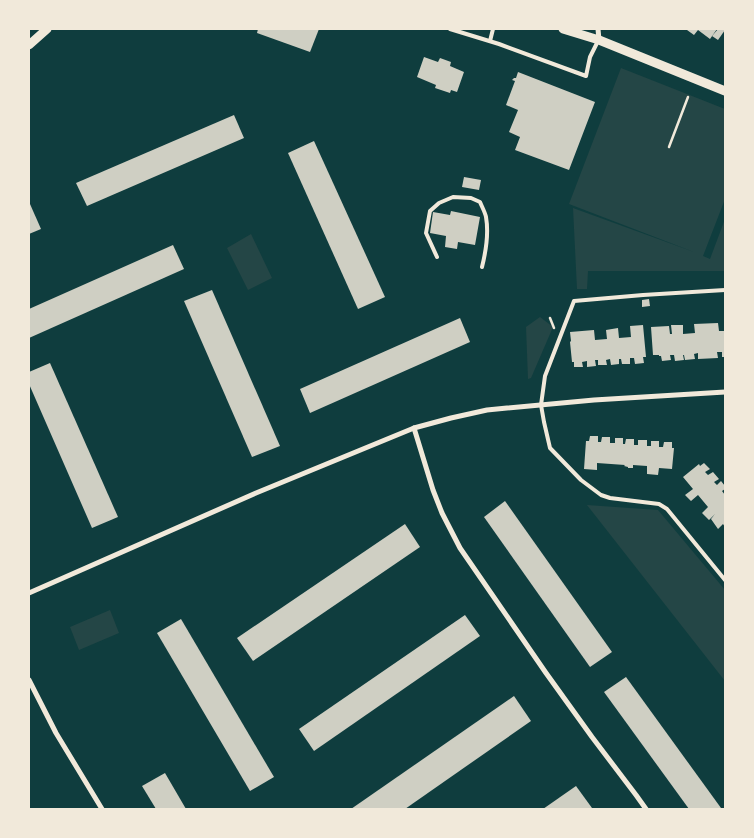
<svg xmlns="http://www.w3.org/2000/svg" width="754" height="838" viewBox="0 0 754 838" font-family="'Fira Sans',sans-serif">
	<rect width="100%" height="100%" fill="#0f3d3e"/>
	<g fill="#244646">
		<path d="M 621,68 L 725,109 L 725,199 L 703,256 L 710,259 L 725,219 L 725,271 L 588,271 L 587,289 L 577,289 L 573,208 L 694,252 L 569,204 Z"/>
		<path d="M 251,234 L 272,278 L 248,290 L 227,248 Z"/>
		<path d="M 540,317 L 553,327 L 531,378 L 528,379 L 526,327 Z"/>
		<path d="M 587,505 L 658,510 L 725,590 L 725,681 Z"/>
		<path d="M 110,610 L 119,633 L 79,650 L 70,627 Z"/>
	</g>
	<g fill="#cfcfc3">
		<path d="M 258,29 L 319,29 L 310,52 L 257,33 Z"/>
		<path d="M 687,29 L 717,29 L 710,39 L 698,30 L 694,35 L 687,30 Z"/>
		<path d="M 718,29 L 725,30 L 718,40 L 712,36 Z"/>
		<path d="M 424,57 L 438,62 L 440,58 L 451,62 L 450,66 L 464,72 L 457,92 L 451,90 L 450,93 L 435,88 L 436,85 L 417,77 Z"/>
		<path d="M 518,72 L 595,102 L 569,170 L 515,150 L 520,137 L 509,132 L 518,110 L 506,105 L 515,81 L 512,80 L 514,78 L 516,78 Z"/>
		<path d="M 234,115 L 244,138 L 87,206 L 76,183 Z"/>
		<path d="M 314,141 L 385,297 L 358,309 L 288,153 Z"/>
		<path d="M 464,177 L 481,180 L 479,190 L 462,187 Z"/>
		<path d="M 30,204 L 41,229 L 29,234 L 29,205 Z"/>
		<path d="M 451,211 L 480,217 L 475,245 L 458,242 L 457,249 L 445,247 L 446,236 L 430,233 L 433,212 L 450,215 Z"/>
		<path d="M 173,245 L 184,269 L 29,338 L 29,309 Z"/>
		<path d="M 212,290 L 280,446 L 252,457 L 184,301 Z"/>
		<path d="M 649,299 L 650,306 L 642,307 L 642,300 Z"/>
		<path d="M 460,318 L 470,342 L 310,413 L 300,389 Z"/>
		<path d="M 718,323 L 719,331 L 725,331 L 725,357 L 722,357 L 722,352 L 717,352 L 718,358 L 698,359 L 698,353 L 694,354 L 695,359 L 685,360 L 684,355 L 683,355 L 684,360 L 675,361 L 674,355 L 670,355 L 671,360 L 662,361 L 661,356 L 659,356 L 659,355 L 653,355 L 651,327 L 669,326 L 670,334 L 672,334 L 671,325 L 683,325 L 683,334 L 695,333 L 694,324 Z"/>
		<path d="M 643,325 L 646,357 L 643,357 L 644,363 L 635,364 L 634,358 L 630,358 L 630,364 L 622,364 L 621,359 L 619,359 L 619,364 L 611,365 L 610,359 L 606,360 L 607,365 L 598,365 L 598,360 L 595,360 L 596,366 L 587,367 L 587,361 L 582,362 L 583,367 L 574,367 L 574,362 L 572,362 L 570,342 L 571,341 L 570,332 L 594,330 L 595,340 L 607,339 L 606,330 L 618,328 L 619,338 L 631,337 L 630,326 Z"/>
		<path d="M 50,363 L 118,517 L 92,528 L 29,384 L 29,372 Z"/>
		<path d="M 590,436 L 598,436 L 598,442 L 601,442 L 602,437 L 610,437 L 610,443 L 615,443 L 615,438 L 623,438 L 623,444 L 625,444 L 626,439 L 634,439 L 634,445 L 638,445 L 638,440 L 647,440 L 647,446 L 651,446 L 651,441 L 659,441 L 659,447 L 663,447 L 664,442 L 672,442 L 672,448 L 674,448 L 672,469 L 659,468 L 658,475 L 647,474 L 647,466 L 633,465 L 633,468 L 628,468 L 628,467 L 624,466 L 625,465 L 597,463 L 597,470 L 584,469 L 586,441 L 589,441 Z"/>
		<path d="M 704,463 L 710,469 L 705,472 L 708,475 L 713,472 L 719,479 L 714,482 L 717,485 L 721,481 L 725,486 L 725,489 L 722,491 L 725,495 L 725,527 L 723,524 L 718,529 L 711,519 L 715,514 L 709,520 L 702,513 L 708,507 L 698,495 L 691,501 L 685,495 L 693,489 L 683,477 L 699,464 L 700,466 Z"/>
		<path d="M 505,501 L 612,652 L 590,667 L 484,517 Z"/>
		<path d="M 405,524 L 420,547 L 253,661 L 237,638 Z"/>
		<path d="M 465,615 L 480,636 L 314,751 L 299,729 Z"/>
		<path d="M 181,619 L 274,777 L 250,791 L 157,633 Z"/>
		<path d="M 626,677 L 721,808 L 718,809 L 689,809 L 604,692 Z"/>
		<path d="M 514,696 L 531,721 L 405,809 L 351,809 Z"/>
		<path d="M 165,773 L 186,809 L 156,809 L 142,786 Z"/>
		<path d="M 576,786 L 592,808 L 591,809 L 543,809 Z"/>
	</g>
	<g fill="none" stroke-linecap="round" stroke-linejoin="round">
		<g stroke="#f1e9da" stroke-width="2.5">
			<path d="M 669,147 L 688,97"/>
			<path d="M 550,318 L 554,328"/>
		</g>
		<g stroke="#f1e9da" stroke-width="4">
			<path d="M 450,29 L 499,44 L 586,76 L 590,57 L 598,41"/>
			<path d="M 490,41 L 493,29"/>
			<path d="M 437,257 L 426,233 L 430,211 L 439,203 L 453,197 L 471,198 L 480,202 C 482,207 485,212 486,217 C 489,234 486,251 482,267"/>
			<path d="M 725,290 L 643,295 L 574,301 L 545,376 L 541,405 L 544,422 L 550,448 L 581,480 L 601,495 L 610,498 L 659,504 L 667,509 L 725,580"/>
		</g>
		<g stroke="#f1e9da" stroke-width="5">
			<path d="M 598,29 L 599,40"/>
			<path d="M 414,428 L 433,490 L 442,513 L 460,548 L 546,673 L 592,737 L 636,795 L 646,809"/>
			<path d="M 29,593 L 256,493 L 414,428 L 451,418 L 487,410 L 507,408 L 594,400 L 725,392"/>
			<path d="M 29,680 L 56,733 L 102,809"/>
		</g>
		<g stroke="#f1e9da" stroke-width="9">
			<path d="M 563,29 L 599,40 L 725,91"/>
			<path d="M 29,45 L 47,29"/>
		</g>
	</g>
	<rect width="754" height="838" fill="none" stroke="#f1e9da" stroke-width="60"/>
</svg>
